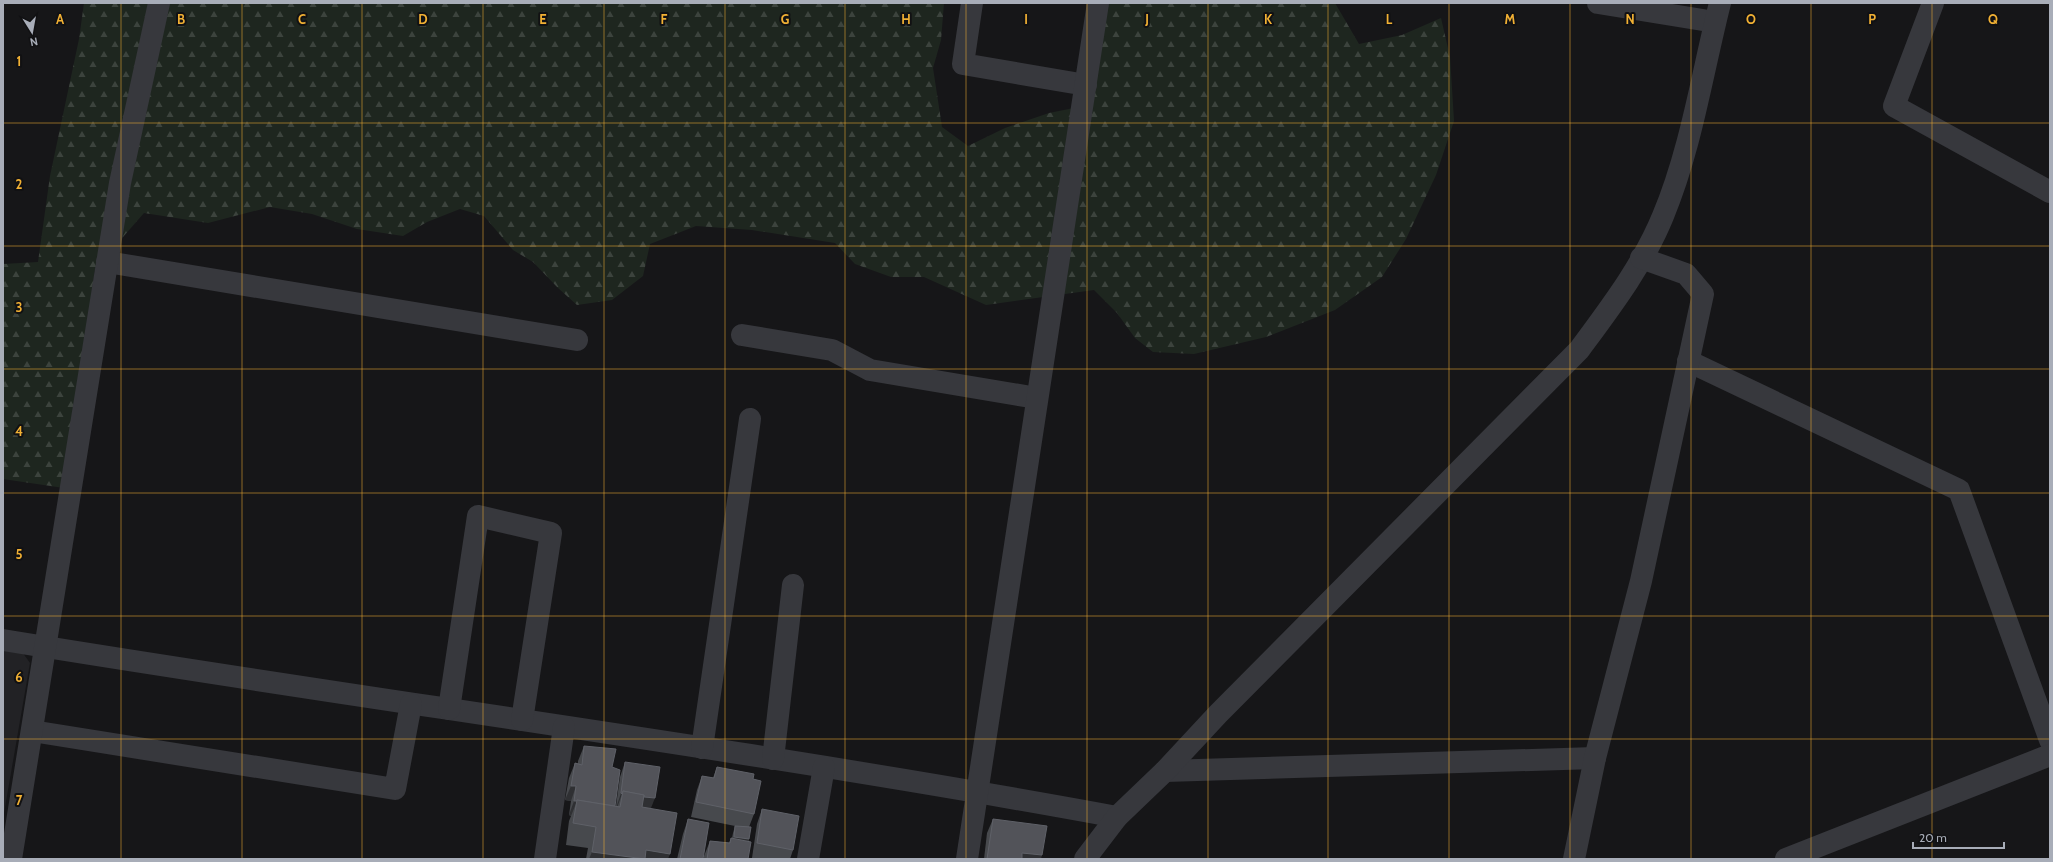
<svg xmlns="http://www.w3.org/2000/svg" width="2053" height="862" viewBox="0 0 2053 862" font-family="Cabin,sans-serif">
	<defs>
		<pattern id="forest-firs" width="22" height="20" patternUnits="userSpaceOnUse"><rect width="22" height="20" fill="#1e261f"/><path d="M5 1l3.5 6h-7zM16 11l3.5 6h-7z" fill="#3c433d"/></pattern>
	</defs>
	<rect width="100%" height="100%" fill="#161618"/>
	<path fill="#222225" d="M 3,646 L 20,649 L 30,663 L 3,819 Z"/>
	<path fill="url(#forest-firs)" d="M 84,3 L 944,3 L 941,40 L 933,68 L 942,127 L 968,146 L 1005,128 L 1049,113 L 1089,105 L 1105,3 L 1335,3 L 1359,44 L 1402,35 L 1441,18 L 1450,57 L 1454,121 L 1436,175 L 1406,239 L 1382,277 L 1335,310 L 1266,337 L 1194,354 L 1153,352 L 1135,338 L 1117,313 L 1094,290 L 986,305 L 924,277 L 891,277 L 855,264 L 835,243 L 752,230 L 696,226 L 650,244 L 643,276 L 612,300 L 577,305 L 558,288 L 533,262 L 513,250 L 484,216 L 460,209 L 427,222 L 403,236 L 357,229 L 312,214 L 270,207 L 208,223 L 144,213 L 95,269 L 64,488 L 3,479 L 3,264 L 38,262 L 50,176 L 79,39 Z"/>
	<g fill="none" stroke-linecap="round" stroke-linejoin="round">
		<g stroke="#37383d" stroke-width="22">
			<path d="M 972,3 L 963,64 L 1086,85"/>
			<path d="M 1598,3 L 1715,22"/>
			<path d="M 1933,3 L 1894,106 L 2050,192"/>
			<path d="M 107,262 L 577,340"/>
			<path d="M 742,335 L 832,350 L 870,370 L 1037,398"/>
			<path d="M 1688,361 L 1959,490 L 2050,740"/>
			<path d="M 3,640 C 374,701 748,749 1117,817"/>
			<path d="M 449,709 L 478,516 L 551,533 L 522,720"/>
			<path d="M 32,731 L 395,789 L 411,704"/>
			<path d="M 702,748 L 750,419"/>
			<path d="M 773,759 L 793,585"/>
			<path d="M 1165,771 L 1595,758"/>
			<path d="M 11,859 L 120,183 L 159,3"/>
			<path d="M 545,859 L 564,727"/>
			<path d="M 808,859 L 824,767"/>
			<path d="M 967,859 L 1098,3"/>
			<path d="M 1085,859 L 1117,817 L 1165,771 L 1218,714 L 1579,350 C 1610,308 1643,265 1663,216 C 1691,149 1702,74 1720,3"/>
			<path d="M 1574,859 L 1595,758 L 1641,581 L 1703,294 L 1686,274 L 1641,258"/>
			<path d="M 1786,859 L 2050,755"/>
		</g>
	</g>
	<g fill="#47494d">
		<path d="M 584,746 L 612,767 L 615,806 L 616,806 L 620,777 L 625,762 L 651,808 L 668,859 L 586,859 L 588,848 L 566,845 L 569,821 L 571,816 L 569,815 L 571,801 L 565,800 L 569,778 L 575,763 L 578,764 L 578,761 Z"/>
		<path d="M 717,767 L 753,779 L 754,814 L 749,827 L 748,859 L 704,859 L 704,856 L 710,841 L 729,843 L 731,838 L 732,838 L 733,833 L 735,826 L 691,817 L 697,790 L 702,776 L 713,778 Z"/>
		<path d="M 762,809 L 793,850 L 790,859 L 759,859 L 752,858 L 757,824 Z"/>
		<path d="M 688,819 L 703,859 L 677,859 L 683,834 Z"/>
		<path d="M 993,819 L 1041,859 L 984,859 L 987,833 Z"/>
	</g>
	<g fill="#2f3033">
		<path d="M 571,786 L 576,786 L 571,801 L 565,800 Z"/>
		<path d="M 621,793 L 622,794 L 617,808 L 616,808 Z"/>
		<path d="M 623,794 L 655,798 L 649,813 Z"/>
		<path d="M 574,801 L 577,801 L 571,816 L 569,815 Z"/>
		<path d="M 734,837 L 749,839 L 747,847 L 731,845 Z"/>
		<path d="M 646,850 L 670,854 L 668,859 L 589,859 L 592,852 Z"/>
		<path d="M 1022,853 L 1042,855 L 1041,859 L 1020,859 Z"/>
	</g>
	<g fill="#525359" stroke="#5f6168">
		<path d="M 584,746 L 616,749 L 612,767 L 620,770 L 615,806 L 577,800 L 577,801 L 574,801 L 576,786 L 571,786 L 575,763 L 582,765 Z"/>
		<path d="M 625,762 L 660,767 L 655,798 L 644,797 L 644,795 L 623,791 L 622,794 L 621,793 Z"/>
		<path d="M 717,767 L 754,774 L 753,779 L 761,781 L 754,814 L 696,802 L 702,776 L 714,778 Z"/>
		<path d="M 623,791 L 644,795 L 642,807 L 677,813 L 670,854 L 646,850 L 645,859 L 592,852 L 596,827 L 573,823 L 577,800 L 620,807 Z"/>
		<path d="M 762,809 L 799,816 L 793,850 L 757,843 Z"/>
		<path d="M 688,819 L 709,823 L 703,859 L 680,859 Z"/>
		<path d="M 993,819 L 1047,826 L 1042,855 L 1022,853 L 1022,859 L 987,859 Z"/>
		<path d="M 735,826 L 751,827 L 749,839 L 734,837 Z"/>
		<path d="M 731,838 L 751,842 L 748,859 L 707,859 L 710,841 L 730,843 Z"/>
	</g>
	<path fill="none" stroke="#f2b134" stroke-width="1" stroke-opacity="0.55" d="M 121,3 L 121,859M 242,3 L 242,859M 362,3 L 362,859M 483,3 L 483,859M 604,3 L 604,859M 725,3 L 725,859M 845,3 L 845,859M 966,3 L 966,859M 1087,3 L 1087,859M 1208,3 L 1208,859M 1328,3 L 1328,859M 1449,3 L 1449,859M 1570,3 L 1570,859M 1691,3 L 1691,859M 1811,3 L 1811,859M 1932,3 L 1932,859M 3,123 L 2050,123M 3,246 L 2050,246M 3,369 L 2050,369M 3,493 L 2050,493M 3,616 L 2050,616M 3,739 L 2050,739"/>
	<g font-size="13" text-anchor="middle" font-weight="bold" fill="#f2b134" stroke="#111113" stroke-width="4" stroke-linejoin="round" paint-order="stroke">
		<text x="60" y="24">A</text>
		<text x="181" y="24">B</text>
		<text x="302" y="24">C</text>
		<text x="423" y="24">D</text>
		<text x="543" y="24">E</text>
		<text x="664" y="24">F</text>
		<text x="785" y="24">G</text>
		<text x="906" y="24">H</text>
		<text x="1026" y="24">I</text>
		<text x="1147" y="24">J</text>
		<text x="1268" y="24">K</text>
		<text x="1389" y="24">L</text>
		<text x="1510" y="24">M</text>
		<text x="1630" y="24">N</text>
		<text x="1751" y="24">O</text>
		<text x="1872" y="24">P</text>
		<text x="1993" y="24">Q</text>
		<text x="19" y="66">1</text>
		<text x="19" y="189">2</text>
		<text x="19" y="312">3</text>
		<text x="19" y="436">4</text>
		<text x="19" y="559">5</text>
		<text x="19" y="682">6</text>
		<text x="19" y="805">7</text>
	</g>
	<rect width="2053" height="862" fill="none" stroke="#a8adb8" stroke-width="8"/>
	<g transform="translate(32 32) rotate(169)" stroke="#111113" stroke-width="3" paint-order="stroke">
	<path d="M0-3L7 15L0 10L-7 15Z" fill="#a8adb8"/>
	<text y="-6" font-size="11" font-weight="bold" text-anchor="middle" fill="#a8adb8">N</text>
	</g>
	<path d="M1913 842v6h91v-6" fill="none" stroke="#a8adb8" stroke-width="2"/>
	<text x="1919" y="842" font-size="12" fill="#a8adb8" stroke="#111113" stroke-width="3" paint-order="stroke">20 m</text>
</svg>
